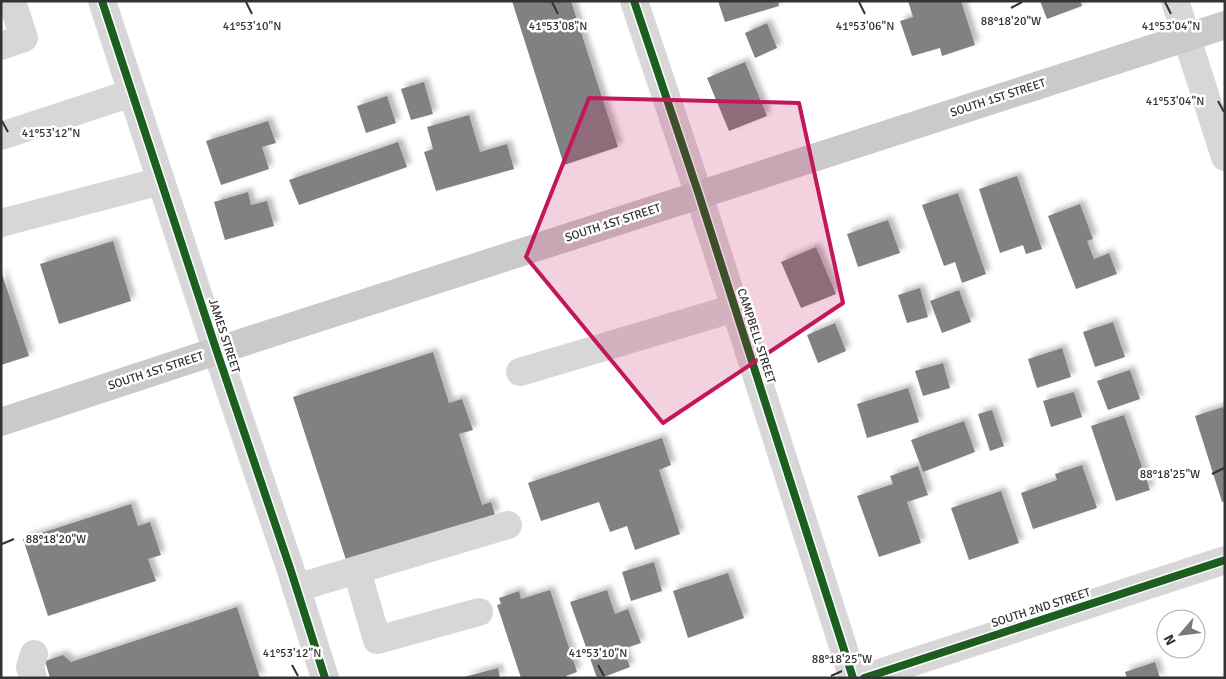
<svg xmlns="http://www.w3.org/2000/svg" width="1226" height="679" viewBox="0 0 1226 679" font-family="Signika,sans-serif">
	<defs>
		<filter id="shadow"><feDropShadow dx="4.5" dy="-4.5" stdDeviation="2.5" flood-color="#0004"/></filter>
	</defs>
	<rect width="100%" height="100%" fill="#fff"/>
	<g fill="#818181" filter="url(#shadow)">
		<path d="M 512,1 L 571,1 L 618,147 L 564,165 Z"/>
		<path d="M 718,1 L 778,1 L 779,6 L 725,22 Z"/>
		<path d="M 908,1 L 961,1 L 975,45 L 942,56 L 940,48 L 912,56 L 900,21 L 913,17 Z"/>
		<path d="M 1040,1 L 1080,1 L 1082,6 L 1047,19 Z"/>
		<path d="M 767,23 L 777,48 L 755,58 L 745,33 Z"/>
		<path d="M 745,62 L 767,116 L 729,131 L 707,78 Z"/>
		<path d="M 424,82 L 433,114 L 411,120 L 401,89 Z"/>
		<path d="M 387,96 L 396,123 L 366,133 L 357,106 Z"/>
		<path d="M 469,115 L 480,152 L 507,144 L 514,169 L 436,191 L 424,152 L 433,149 L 427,127 Z"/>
		<path d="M 268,121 L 276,143 L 262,147 L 269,169 L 221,185 L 206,141 Z"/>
		<path d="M 398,142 L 407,167 L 299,205 L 289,180 Z"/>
		<path d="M 1017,176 L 1042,249 L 1026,254 L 1023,245 L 1000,253 L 979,189 Z"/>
		<path d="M 248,192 L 251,205 L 267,201 L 274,226 L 225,240 L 214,202 Z"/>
		<path d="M 958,193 L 986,274 L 962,283 L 955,262 L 944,266 L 922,205 Z"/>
		<path d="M 1080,204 L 1093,239 L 1087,241 L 1094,259 L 1109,253 L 1117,274 L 1076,289 L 1048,216 Z"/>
		<path d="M 888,220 L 900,253 L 858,267 L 847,234 Z"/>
		<path d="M 113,241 L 131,301 L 59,324 L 40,264 Z"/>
		<path d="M 816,247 L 836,294 L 801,308 L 781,262 Z"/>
		<path d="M 1,271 L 29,356 L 1,365 Z"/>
		<path d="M 920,288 L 928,317 L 907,323 L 898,295 Z"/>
		<path d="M 959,290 L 971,322 L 942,333 L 930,301 Z"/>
		<path d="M 1113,322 L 1125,357 L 1095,367 L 1083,332 Z"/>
		<path d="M 835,323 L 846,351 L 818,363 L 807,335 Z"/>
		<path d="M 1062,348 L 1071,377 L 1037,388 L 1028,359 Z"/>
		<path d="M 433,352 L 449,403 L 462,399 L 473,430 L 459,434 L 482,505 L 491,502 L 495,515 L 347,563 L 293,397 Z"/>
		<path d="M 943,363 L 950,388 L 923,396 L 915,371 Z"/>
		<path d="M 1130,370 L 1140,399 L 1108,410 L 1097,381 Z"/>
		<path d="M 908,388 L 919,422 L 867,438 L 857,404 Z"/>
		<path d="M 1074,392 L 1082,417 L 1051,427 L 1043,401 Z"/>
		<path d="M 1223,407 L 1225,411 L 1225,501 L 1222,502 L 1195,416 Z"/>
		<path d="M 992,410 L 1004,446 L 990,451 L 978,414 Z"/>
		<path d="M 1124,415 L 1150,490 L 1116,501 L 1091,426 Z"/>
		<path d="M 964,421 L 975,452 L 923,472 L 911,440 Z"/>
		<path d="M 662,438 L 671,465 L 659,470 L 680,534 L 635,550 L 627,526 L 610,532 L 599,502 L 541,521 L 528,483 Z"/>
		<path d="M 1082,465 L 1097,508 L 1033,529 L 1021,493 L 1057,480 L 1055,474 Z"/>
		<path d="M 918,466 L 928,495 L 907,502 L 921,543 L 879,557 L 857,496 L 893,484 L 890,476 Z"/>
		<path d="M 1001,491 L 1019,543 L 969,560 L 951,508 Z"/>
		<path d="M 131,504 L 138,526 L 150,522 L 161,555 L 148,559 L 156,581 L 48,616 L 23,539 Z"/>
		<path d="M 654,562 L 662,591 L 631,601 L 622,572 Z"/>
		<path d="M 728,573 L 744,618 L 688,638 L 673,591 Z"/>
		<path d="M 550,590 L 577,672 L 566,676 L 567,678 L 521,678 L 497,605 L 501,604 L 499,598 L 519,591 L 521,599 Z"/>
		<path d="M 607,590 L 615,614 L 628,609 L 641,643 L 623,649 L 630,667 L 601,678 L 597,678 L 570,602 Z"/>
		<path d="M 237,607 L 260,678 L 50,678 L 45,661 L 63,655 L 71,662 Z"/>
		<path d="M 1155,662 L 1160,678 L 1127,678 L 1125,672 Z"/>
		<path d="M 498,668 L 500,678 L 464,678 L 464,677 Z"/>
	</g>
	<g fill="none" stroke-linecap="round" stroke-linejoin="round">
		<g stroke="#d7d7d7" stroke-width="28">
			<path d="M 102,1 L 217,352 L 291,571 L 325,678"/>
			<path d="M 634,1 L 699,195 L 853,678"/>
			<path d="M 1175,1 L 1225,157"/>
			<path d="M 1,46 L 24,38 L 12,1"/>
			<path d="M 1,136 L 132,93"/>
			<path d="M 1,223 L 161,181"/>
			<path d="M 520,372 L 735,308"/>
			<path d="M 357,571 L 377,640 L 479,612"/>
			<path d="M 296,588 L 508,525"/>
			<path d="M 33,678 L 30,667 L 34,654"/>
			<path d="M 864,678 L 1225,560"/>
		</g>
		<path stroke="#cacaca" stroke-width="28" d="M 1,422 L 253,339 L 1225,25"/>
		<g stroke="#fff" stroke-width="11">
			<g id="cycleway">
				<path d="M 102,1 L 217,352 L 291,571 L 325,678"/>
				<path d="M 634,1 L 699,195 L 853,678"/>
				<path d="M 864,678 L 1225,560"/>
			</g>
		</g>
		<use href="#cycleway" stroke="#1b5e20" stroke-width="8"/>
	</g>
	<path fill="#c2185b" fill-opacity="0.2" stroke="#c2185b" stroke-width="4" stroke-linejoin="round" d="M 589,98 L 799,103 L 843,303 L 663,423 L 526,257 Z"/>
	<path fill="none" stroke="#333" stroke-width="2" d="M 246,2 L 252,14M 552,2 L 558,14M 859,2 L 865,14M 1165,2 L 1171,14M 1011,8 L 1022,2M 1218,101 L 1224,112M 2,121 L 8,132M 1212,474 L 1224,468M 2,544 L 14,539M 292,665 L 298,676M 598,665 L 604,676M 831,676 L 842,671"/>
	<g text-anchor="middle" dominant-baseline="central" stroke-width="5" stroke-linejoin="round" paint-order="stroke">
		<g font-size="12" fill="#333" stroke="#fff">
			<text transform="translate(998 98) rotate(-18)">SOUTH 1ST STREET</text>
			<text transform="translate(613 223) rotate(-18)">SOUTH 1ST STREET</text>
			<text transform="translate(224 336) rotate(72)">JAMES STREET</text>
			<text transform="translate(756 336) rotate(72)">CAMPBELL STREET</text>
			<text transform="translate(156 371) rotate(-18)">SOUTH 1ST STREET</text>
			<text transform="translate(1041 608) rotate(-18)">SOUTH 2ND STREET</text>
		</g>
	</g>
	<g font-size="12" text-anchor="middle" fill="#333" stroke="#fff" stroke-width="5" stroke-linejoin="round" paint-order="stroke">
		<text x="1011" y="25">88°18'20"W</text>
		<text x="252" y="30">41°53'10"N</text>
		<text x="558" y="30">41°53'08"N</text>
		<text x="865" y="30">41°53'06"N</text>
		<text x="1171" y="30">41°53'04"N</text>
		<text x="1175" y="105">41°53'04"N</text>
		<text x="51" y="137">41°53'12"N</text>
		<text x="1170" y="478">88°18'25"W</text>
		<text x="56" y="543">88°18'20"W</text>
		<text x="292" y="657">41°53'12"N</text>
		<text x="598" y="657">41°53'10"N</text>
		<text x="842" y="663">88°18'25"W</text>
	</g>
	<rect width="1226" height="679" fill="none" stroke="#333333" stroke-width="5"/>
	<g transform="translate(1181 634) rotate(242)"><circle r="24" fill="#ffffff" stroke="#adadad"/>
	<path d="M0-4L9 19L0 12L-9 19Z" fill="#7a7a7a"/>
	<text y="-8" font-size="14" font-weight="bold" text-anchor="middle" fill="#333333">N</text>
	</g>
</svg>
